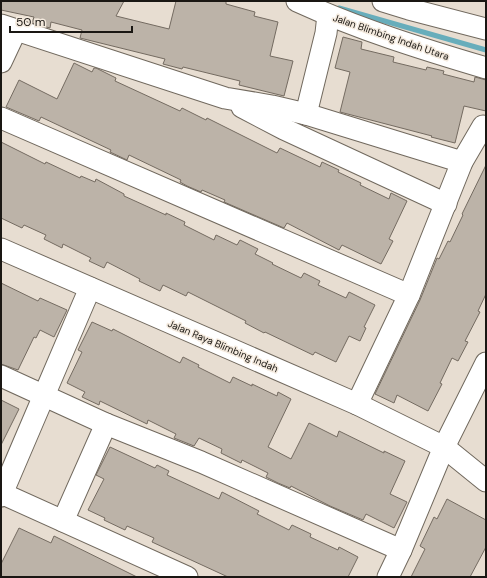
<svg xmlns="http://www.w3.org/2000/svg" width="487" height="578" viewBox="0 0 487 578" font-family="'DM Sans',sans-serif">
	<rect width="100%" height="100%" fill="#e7ddd1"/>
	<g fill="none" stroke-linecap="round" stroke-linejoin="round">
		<path stroke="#67adbb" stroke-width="5" d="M 339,8 L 486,50"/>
	</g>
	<g fill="#bcb3a8" stroke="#746b61">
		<path d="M 1,1 L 124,1 L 116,16 L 169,29 L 176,1 L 226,1 L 226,4 L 255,12 L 254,16 L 278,22 L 270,56 L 293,61 L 284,96 L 239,85 L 240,81 L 183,67 L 182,69 L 163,64 L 165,59 L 80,38 L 82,30 L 51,22 L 50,28 L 32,23 L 34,17 L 1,10 Z"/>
		<path d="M 343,37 L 362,42 L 361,49 L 394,57 L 393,62 L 426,70 L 427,67 L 444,71 L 443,74 L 474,82 L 475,77 L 486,80 L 486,111 L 464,106 L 455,143 L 431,137 L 432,136 L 340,112 L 350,72 L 335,68 Z"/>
		<path d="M 74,63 L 92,72 L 94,68 L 96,68 L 116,78 L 115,81 L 180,111 L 182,108 L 206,120 L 207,118 L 277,153 L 280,148 L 320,167 L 322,162 L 339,170 L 338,172 L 361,183 L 360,185 L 389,199 L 391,193 L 407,201 L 389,239 L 393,241 L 381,264 L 342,245 L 339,250 L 287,223 L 284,228 L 224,202 L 225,200 L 202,190 L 201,192 L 187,186 L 180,182 L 181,180 L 129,155 L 127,160 L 110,152 L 111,150 L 41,117 L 39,121 L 6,107 L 19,80 L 57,99 Z"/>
		<path d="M 1,142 L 45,164 L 46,162 L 80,178 L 81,176 L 95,182 L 96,179 L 124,194 L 124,196 L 166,215 L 166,213 L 185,222 L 184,225 L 214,240 L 216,235 L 237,245 L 240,240 L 258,249 L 255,254 L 273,263 L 272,264 L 301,278 L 304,273 L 320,281 L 318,285 L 346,298 L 349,292 L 375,305 L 364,327 L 366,328 L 360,341 L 349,336 L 336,362 L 315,352 L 313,355 L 265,332 L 264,333 L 245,323 L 246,321 L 188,292 L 186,296 L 163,285 L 160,291 L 139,281 L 140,279 L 107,262 L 104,268 L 89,261 L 91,258 L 63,244 L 62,248 L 44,239 L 46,235 L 24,225 L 22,228 L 1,218 Z"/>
		<path d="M 486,165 L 486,294 L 478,311 L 480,312 L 465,341 L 468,342 L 458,361 L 452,358 L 440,383 L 442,384 L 428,411 L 397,395 L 394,403 L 375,394 L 420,300 L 433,268 L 437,258 L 439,259 L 448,241 L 450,242 L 463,215 L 462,214 Z"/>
		<path d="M 1,283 L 38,301 L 40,298 L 67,310 L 54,337 L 40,330 L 36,338 L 34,337 L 18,370 L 1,364 Z"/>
		<path d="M 92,322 L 112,331 L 113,329 L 180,363 L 183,357 L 199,365 L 198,367 L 230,383 L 233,377 L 252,386 L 252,384 L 277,396 L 278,392 L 291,399 L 268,447 L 291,459 L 309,423 L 337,437 L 339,431 L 384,453 L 384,451 L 405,461 L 390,494 L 407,502 L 394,528 L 366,514 L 363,520 L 330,506 L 291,486 L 290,488 L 278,483 L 266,477 L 268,473 L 242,460 L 241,463 L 221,453 L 222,449 L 199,438 L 194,446 L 174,438 L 176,434 L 148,420 L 147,424 L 100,401 L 99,405 L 82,397 L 85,392 L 67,383 L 82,352 L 78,350 Z"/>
		<path d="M 1,400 L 19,409 L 1,445 Z"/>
		<path d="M 110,447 L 155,468 L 157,465 L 169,471 L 167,475 L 219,499 L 222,492 L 259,511 L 257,514 L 289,530 L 292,525 L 311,534 L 310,537 L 338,550 L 339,547 L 358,557 L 348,577 L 228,577 L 152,542 L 154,538 L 127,526 L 125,530 L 104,520 L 105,518 L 88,510 L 104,479 L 96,475 Z"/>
		<path d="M 447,499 L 486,520 L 486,547 L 470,577 L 411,577 L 425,549 L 420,546 L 434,517 L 437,519 Z"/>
		<path d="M 19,528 L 51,543 L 54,536 L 137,577 L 1,577 L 1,564 Z"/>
	</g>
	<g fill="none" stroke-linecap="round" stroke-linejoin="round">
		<g stroke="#71695e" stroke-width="23">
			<g id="minor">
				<path d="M 297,1 C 358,29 422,49 486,68"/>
				<path d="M 383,1 L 409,9 L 486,29"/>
				<path d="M 1,25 L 225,98 L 272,106 L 306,114 L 462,162"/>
				<path d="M 1,62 L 16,30"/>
				<path d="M 242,107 L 284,129 L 446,204"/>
				<path d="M 306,114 L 326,33 L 328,15"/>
				<path d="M 1,118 L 409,295"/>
				<path d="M 1,249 L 357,404 L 444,447 L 486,481"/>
				<path d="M 1,376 L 106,424 L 201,462 L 401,550"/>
				<path d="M 357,404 L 409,295 L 462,162 L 483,126"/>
				<path d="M 1,493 L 187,577"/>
				<path d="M 1,496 L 90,288"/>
				<path d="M 63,521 L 106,424"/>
				<path d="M 388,577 L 401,550 L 444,447 L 486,363"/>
			</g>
		</g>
		<use href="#minor" stroke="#fff" stroke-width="21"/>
	</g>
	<g text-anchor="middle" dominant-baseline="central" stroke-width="3" stroke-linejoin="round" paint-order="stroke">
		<g font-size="10" fill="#1a1713" stroke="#f4eade">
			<text transform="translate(391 37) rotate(19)">Jalan Blimbing Indah Utara</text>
			<text transform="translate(223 346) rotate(23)">Jalan Raya Blimbing Indah</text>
		</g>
	</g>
	<rect width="487" height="578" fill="none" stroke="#1a1713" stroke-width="4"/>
	<path d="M10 26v6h122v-6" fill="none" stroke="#1a1713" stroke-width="2"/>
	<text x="16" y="26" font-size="12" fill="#1a1713" stroke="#f4eade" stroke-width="3" paint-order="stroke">50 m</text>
</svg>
